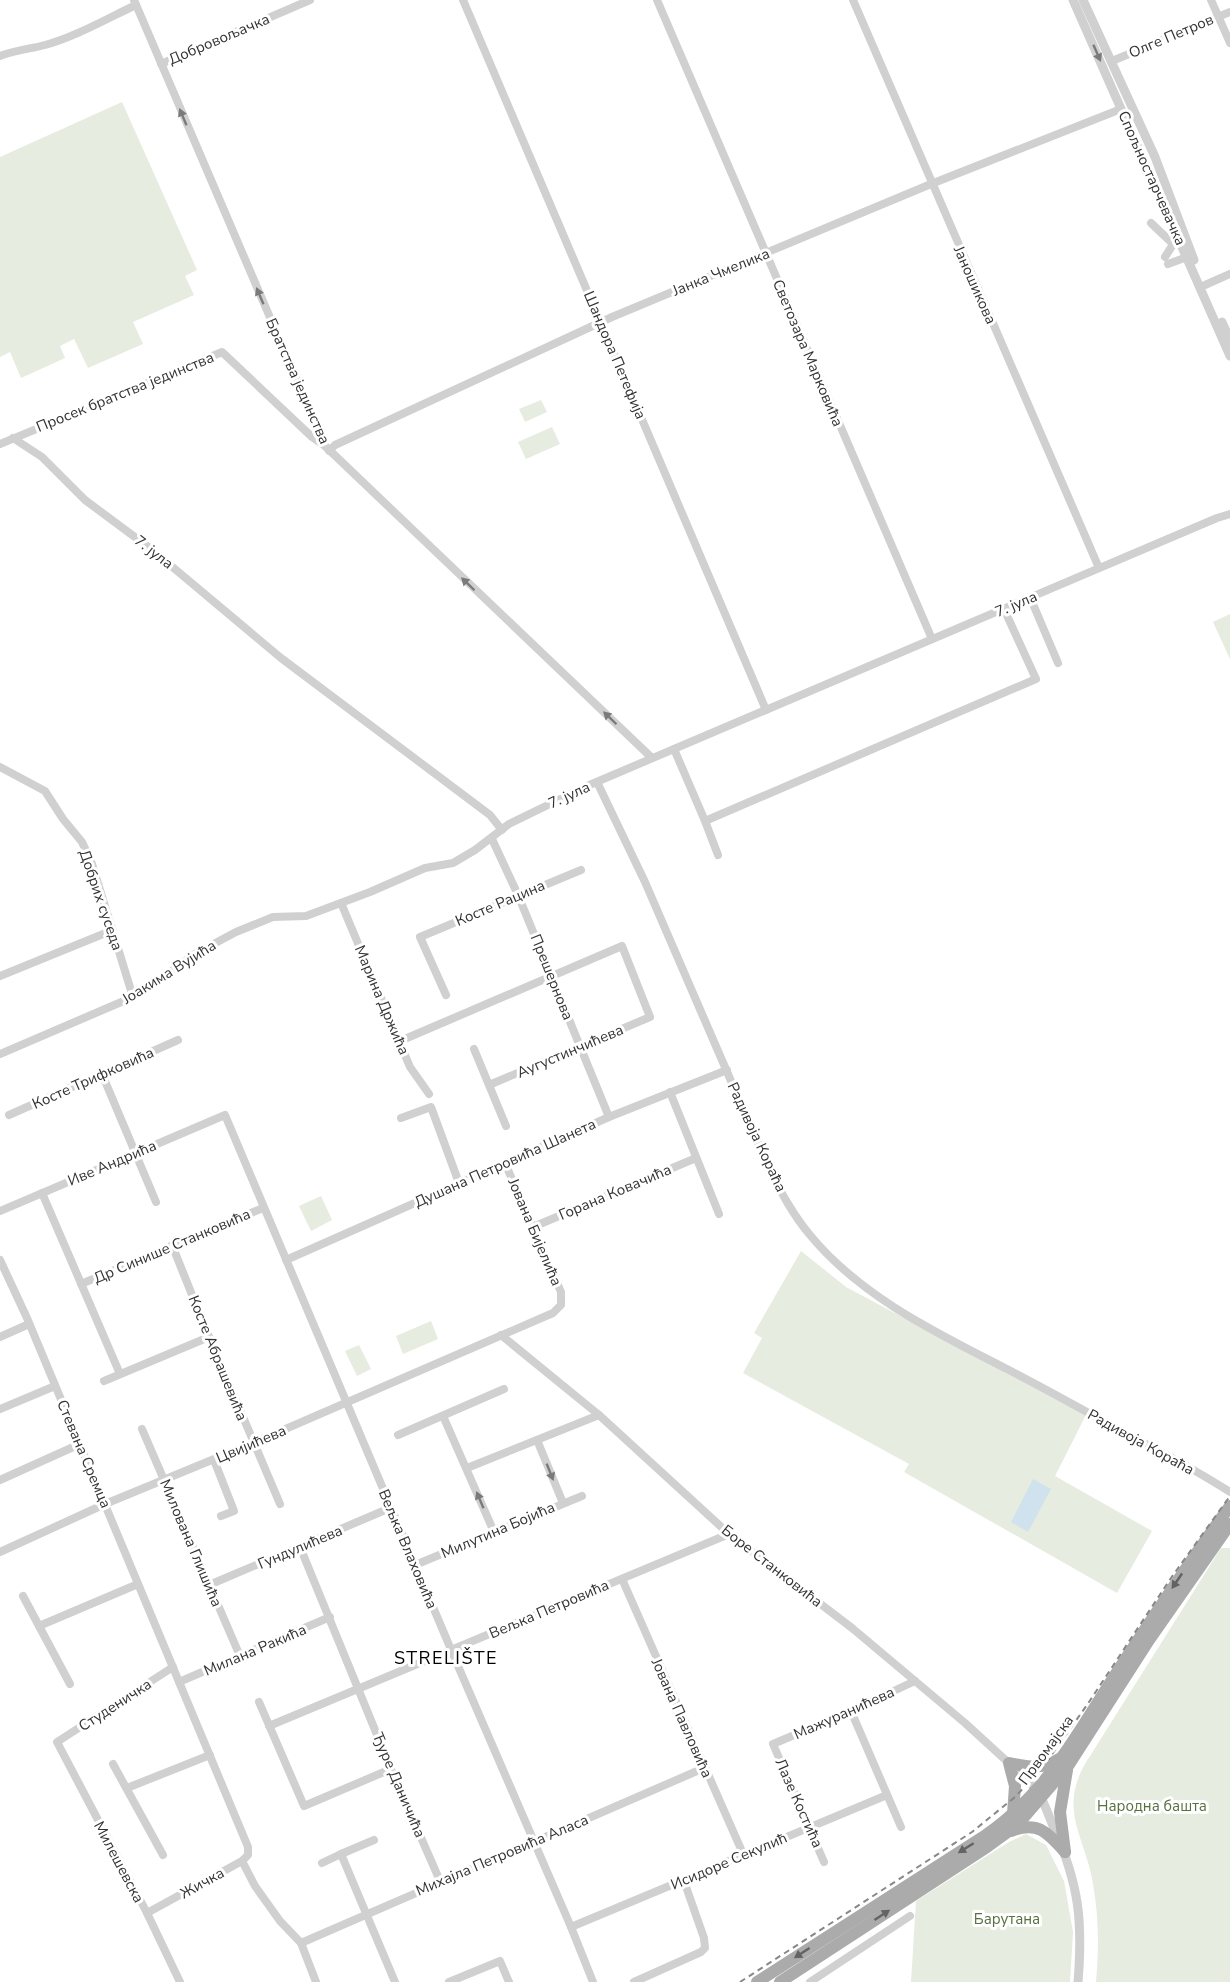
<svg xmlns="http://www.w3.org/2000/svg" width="1230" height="1982" viewBox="0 0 1230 1982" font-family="'Nunito Sans',sans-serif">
	<rect width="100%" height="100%" fill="#fff"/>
	<g fill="#e6ecdf">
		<path d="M 122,102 L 197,270 L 185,276 L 194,295 L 133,322 L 143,344 L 88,368 L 74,339 L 60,346 L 65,358 L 21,378 L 10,352 L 0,357 L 0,157 Z"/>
		<path d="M 541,400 L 547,412 L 525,422 L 519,409 Z"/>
		<path d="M 552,427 L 560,444 L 526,459 L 518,442 Z"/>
		<path d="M 1230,614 L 1230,659 L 1213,622 Z"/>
		<path d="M 321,1196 L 332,1220 L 311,1231 L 299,1206 Z"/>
		<path d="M 801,1251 L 846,1287 L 1086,1415 L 1055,1476 L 1152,1531 L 1117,1593 L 904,1472 L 909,1464 L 743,1373 L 762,1338 L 754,1333 Z"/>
		<path d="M 431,1321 L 438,1339 L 403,1354 L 396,1336 Z"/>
		<path d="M 359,1345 L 371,1369 L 357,1376 L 345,1351 Z"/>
		<path d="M 1221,1548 L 1230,1548 L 1230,1982 L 1096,1982 C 1099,1950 1099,1917 1093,1884 C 1086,1838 1058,1811 1085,1764 Z"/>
		<path d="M 1026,1834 L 1046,1845 L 1064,1881 L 1073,1932 L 1070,1982 L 911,1982 L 916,1901 L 1009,1842 Z"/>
	</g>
	<path fill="#cfe2ee" d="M 1033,1479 L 1051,1489 L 1028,1532 L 1011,1522 Z"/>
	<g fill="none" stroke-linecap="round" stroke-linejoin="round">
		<g stroke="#d0d0d0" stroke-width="8">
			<path d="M 134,0 L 325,446 L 652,758"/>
			<path d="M 463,0 L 766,710"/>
			<path d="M 657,0 L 932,639"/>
			<path d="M 853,0 L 1099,568"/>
			<path d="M 1211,0 L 1230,43"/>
			<path d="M 0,56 C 16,50 30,49 45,45 C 75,37 108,18 136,5"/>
			<path d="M 1112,61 L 1230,12"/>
			<path d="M 161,64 L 310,0"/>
			<path d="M 1151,223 L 1171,242 L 1181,242"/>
			<path d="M 1165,257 L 1174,243"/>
			<path d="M 1168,264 L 1187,257"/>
			<path d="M 1205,285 L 1230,274"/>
			<path d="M 13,438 L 42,457 L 85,500 L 151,549 L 281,658 L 490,815 L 502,830"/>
			<path d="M 0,444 L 222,352 L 312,437 L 325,446"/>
			<path d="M 329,451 L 335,445 L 612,317 L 931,184 L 1121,109"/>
			<path d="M 1030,597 L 1058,663"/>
			<path d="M 674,749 L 705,821 L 718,855"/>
			<path d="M 0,767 L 45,791 L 63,819 L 82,842 L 92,864 L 133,997"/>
			<path d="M 597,782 L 645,882 L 769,1169 C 781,1192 793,1215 810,1235 C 861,1297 937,1333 1007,1369 C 1048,1390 1087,1412 1127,1434 C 1162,1452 1197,1471 1230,1492"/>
			<path d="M 705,821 L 1036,679 L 1004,609"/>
			<path d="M 492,839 L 518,895 L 609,1117"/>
			<path d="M 341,903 L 410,1067 L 429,1094"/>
			<path d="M 0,976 L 113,930"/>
			<path d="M 446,995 L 420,937 L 581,870"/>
			<path d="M 400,1041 L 622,946 L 650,1017 L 489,1085"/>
			<path d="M 474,1049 L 506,1126"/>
			<path d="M 0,1054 L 133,997 L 164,977 L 193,955 L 236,932 L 273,917 L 306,916 L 370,892 L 425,868 L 453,863 L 475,850 L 509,824 L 587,786 L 1217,518 L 1230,514"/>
			<path d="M 102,1074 L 156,1202"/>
			<path d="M 670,1092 L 719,1214"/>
			<path d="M 9,1115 L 178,1040"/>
			<path d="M 401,1118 L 431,1107 L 459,1183"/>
			<path d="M 42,1193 L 120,1374"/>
			<path d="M 0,1211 L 225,1115 L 455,1659 L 571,1927 L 593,1982"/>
			<path d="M 533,1227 L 696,1158"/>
			<path d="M 172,1245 L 209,1337 L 280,1504"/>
			<path d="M 0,1260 L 27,1318 L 248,1847 L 248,1855 L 242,1861 L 147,1913"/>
			<path d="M 286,1260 L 609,1117 L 727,1070"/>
			<path d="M 81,1284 L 263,1208"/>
			<path d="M 501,1335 L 599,1415 L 729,1534 L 852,1628 L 965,1723 L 1022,1775 L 1037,1791"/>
			<path d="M 0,1337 L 29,1324"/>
			<path d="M 104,1381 L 209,1337"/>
			<path d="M 0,1409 L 55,1386"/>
			<path d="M 443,1416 L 494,1532"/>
			<path d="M 142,1429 L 240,1656"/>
			<path d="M 398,1435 L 504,1389"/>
			<path d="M 537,1440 L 563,1503"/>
			<path d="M 214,1460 L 234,1511 L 221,1516"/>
			<path d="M 467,1468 L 599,1415"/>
			<path d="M 0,1480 L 80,1444"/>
			<path d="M 300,1547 L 391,1769 L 440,1881"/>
			<path d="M 0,1552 L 105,1504 L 253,1443 L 553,1313 L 561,1305 L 561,1292 L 505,1163"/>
			<path d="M 415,1565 L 582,1496"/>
			<path d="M 622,1579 L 744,1856"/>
			<path d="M 209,1585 L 390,1508"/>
			<path d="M 23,1596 L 70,1684"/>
			<path d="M 39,1626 L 138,1584"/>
			<path d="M 173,1667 L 57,1742 L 147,1913 L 180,1982"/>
			<path d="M 179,1682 L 330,1617"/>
			<path d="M 259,1702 L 304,1806 L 391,1769"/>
			<path d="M 851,1711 L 901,1827"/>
			<path d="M 269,1726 L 729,1534"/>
			<path d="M 113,1764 L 163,1855"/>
			<path d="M 127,1788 L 210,1755"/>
			<path d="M 374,1840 L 341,1854 L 395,1982"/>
			<path d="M 242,1861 L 255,1886 L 280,1921 L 301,1943 L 316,1982"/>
			<path d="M 824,1862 L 773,1744 L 851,1711 L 915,1681"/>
			<path d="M 322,1863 L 341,1854"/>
			<path d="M 571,1927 L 887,1795"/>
			<path d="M 301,1943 L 704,1768"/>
			<path d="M 449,1982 L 500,1961 L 509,1982"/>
			<path d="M 634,1982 L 701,1952 L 705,1948 L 704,1938 L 684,1881"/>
			<path d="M 810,1982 L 910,1916"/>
		</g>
		<g stroke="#d0d0d0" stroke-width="9">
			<path d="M 1073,0 L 1230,356"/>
			<path d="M 1083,0 L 1155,157 L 1194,260"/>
			<path d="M 1222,322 L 1230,340"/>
			<path d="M 1039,1794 C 1045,1804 1049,1817 1054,1828 C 1079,1885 1083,1921 1078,1982"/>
		</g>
		<g stroke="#ababab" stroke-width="12">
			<path d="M 1013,1814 L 1015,1786 L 1009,1763 C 1028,1767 1042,1770 1059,1759"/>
			<path d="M 1011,1831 C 1038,1821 1047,1832 1065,1852"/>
			<path d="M 1065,1852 L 1060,1812 L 1067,1770"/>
			<path d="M 757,1982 L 986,1835 C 1049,1791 1078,1732 1119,1669 C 1155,1614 1191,1559 1230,1506"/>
			<path d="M 780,1982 L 987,1847 L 1009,1831 L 1024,1817 L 1068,1766 L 1149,1640 L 1230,1524"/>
		</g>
		<path stroke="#888" stroke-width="2" stroke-dasharray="6 4.5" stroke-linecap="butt" d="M 740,1982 L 972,1832 L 1015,1797 L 1043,1767 L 1087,1705 L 1171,1578 L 1230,1496"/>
	</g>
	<defs><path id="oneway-solid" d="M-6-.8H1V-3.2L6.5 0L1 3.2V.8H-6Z" transform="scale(1.5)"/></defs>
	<g fill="#7a7a7a">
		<use href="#oneway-solid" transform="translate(1097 53) rotate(66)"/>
		<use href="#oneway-solid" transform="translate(183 117) rotate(-113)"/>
		<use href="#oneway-solid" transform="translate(260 296) rotate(-113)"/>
		<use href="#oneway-solid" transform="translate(468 584) rotate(-136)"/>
		<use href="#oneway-solid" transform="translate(610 718) rotate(-136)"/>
		<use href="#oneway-solid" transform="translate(550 1472) rotate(68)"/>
		<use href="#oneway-solid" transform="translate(480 1500) rotate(-113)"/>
	</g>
	<g fill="#636363">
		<use href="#oneway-solid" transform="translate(1177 1581) rotate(124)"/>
		<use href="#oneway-solid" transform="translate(966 1848) rotate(148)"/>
		<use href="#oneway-solid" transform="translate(882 1915) rotate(-33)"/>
		<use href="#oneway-solid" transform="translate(802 1953) rotate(147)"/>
	</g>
	<g text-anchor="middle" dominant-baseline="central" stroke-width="6" stroke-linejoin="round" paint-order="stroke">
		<g font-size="15" fill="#333" stroke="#fff">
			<text transform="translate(1171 36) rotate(-23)">Олге Петров</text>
			<text transform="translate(219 39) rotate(-23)">Добровољачка</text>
			<text transform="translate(1152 178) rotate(66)">Спољностарчевачка</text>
			<text transform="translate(721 272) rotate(-22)">Јанка Чмелика</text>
			<text transform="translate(975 285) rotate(66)">Јаношикова</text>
			<text transform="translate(808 353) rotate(67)">Светозара Марковића</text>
			<text transform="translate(615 355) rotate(67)">Шандора Петефија</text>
			<text transform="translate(298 381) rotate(66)">Братства јединства</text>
			<text transform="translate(125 392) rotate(-22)">Просек братства јединства</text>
			<text transform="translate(154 552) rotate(38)">7. јула</text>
			<text transform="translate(1016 604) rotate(-23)">7. јула</text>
			<text transform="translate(569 795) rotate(-25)">7. јула</text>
			<text transform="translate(101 900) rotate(71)">Добрих суседа</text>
			<text transform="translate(500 903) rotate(-23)">Косте Рацина</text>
			<text transform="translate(169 972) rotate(-32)">Јоакима Вујића</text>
			<text transform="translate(552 977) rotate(68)">Прешернова</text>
			<text transform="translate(382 1000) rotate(67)">Марина Држића</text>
			<text transform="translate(570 1051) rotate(-23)">Аугустинчићева</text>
			<text transform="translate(93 1078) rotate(-24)">Косте Трифковића</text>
			<text transform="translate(757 1137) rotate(65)">Радивоја Кораћа</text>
			<text transform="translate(112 1163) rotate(-23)">Иве Андрића</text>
			<text transform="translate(505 1163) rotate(-24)">Душана Петровића Шанета</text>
			<text transform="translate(615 1192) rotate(-23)">Горана Ковачића</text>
			<text transform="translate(535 1232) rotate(67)">Јована Бијелића</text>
			<text transform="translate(172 1246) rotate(-23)">Др Синише Станковића</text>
			<text transform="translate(218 1358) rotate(68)">Косте Абрашевића</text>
			<text transform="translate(1141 1442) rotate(29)">Радивоја Кораћа</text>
			<text transform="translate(251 1444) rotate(-23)">Цвијићева</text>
			<text transform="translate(84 1454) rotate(67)">Стевана Сремца</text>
			<text transform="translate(498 1530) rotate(-23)">Милутина Бојића</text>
			<text transform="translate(191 1543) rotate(67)">Милована Глишића</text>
			<text transform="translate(300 1547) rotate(-23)">Гундулићева</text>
			<text transform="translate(408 1549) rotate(67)">Вељка Влаховића</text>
			<text transform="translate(772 1566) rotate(38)">Боре Станковића</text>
			<text transform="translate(549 1609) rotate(-23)">Вељка Петровића</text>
			<text transform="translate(255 1650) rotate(-23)">Милана Ракића</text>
			<text transform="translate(115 1705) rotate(-33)">Студеничка</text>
			<text transform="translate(844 1713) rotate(-24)">Мажуранићева</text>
			<text transform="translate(682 1718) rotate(66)">Јована Павловића</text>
			<text transform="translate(1046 1750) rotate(-54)">Првомајска</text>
			<text transform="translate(399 1785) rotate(67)">Ђуре Даничића</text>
			<text transform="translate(799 1803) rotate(66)">Лазе Костића</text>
			<text transform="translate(502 1855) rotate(-23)">Михајла Петровића Аласа</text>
			<text transform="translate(729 1861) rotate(-23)">Исидоре Секулић</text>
			<text transform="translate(119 1862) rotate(62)">Милешевска</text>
			<text transform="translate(202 1883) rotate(-29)">Жичка</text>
		</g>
		<g font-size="15" fill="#56703f" stroke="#fff">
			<text x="1152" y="1806">Народна башта</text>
			<text x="1007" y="1919">Барутана</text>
		</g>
		<g font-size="18" letter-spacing="1.5" fill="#000" stroke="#fff">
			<text x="446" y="1658">STRELIŠTE</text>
		</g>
	</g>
</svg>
